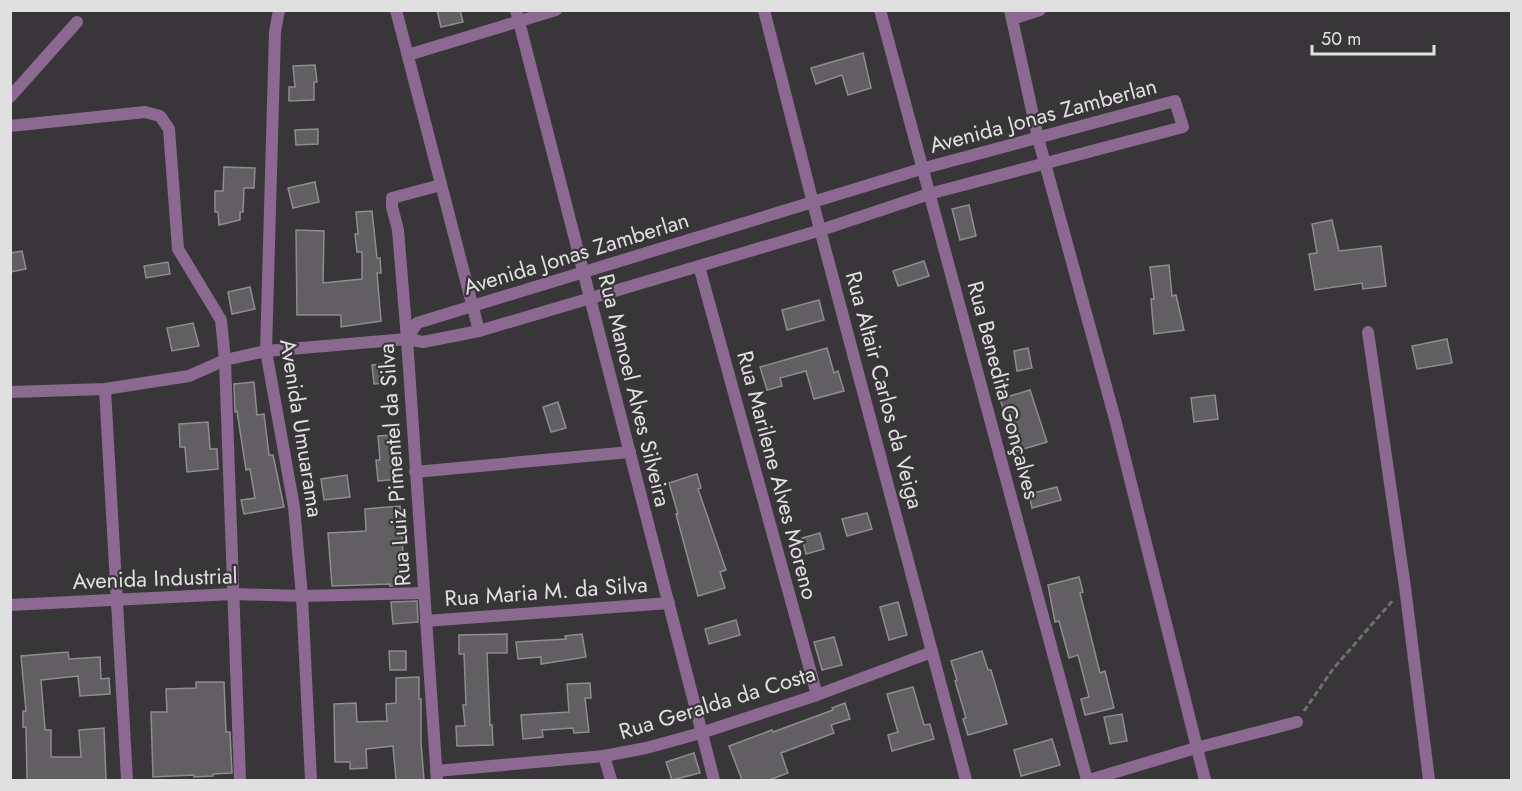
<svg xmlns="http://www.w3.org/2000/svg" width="1522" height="791" viewBox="0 0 1522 791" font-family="Jost,sans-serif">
	<rect width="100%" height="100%" fill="#383638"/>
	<g fill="#615f62" stroke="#8e8c8e" stroke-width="1.5">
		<path d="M 437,10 L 460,10 L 463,22 L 441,27 Z"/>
		<path d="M 863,53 L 871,88 L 848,95 L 842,75 L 816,84 L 811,68 Z"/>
		<path d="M 315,65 L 317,82 L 314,82 L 314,100 L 289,101 L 289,87 L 295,87 L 293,66 Z"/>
		<path d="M 318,129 L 318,144 L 296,145 L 295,130 Z"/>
		<path d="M 224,167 L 255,168 L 254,188 L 244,188 L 243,212 L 240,212 L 240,220 L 219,225 L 218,212 L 215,212 L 215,191 L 223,191 Z"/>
		<path d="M 315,182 L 319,202 L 293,208 L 288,188 Z"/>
		<path d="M 969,205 L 976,236 L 960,240 L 952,209 Z"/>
		<path d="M 372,211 L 377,258 L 380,258 L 381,273 L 377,273 L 381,321 L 341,327 L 341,315 L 297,315 L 296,230 L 324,231 L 323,283 L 362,279 L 362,252 L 357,252 L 355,234 L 358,234 L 356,212 Z"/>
		<path d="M 1332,220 L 1339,251 L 1381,246 L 1386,286 L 1363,289 L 1362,283 L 1315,290 L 1309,254 L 1317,253 L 1312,224 Z"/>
		<path d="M 22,251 L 26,269 L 10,272 L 10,253 Z"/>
		<path d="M 924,261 L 929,276 L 898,286 L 893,271 Z"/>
		<path d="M 168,262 L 170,274 L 146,278 L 144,266 Z"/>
		<path d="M 1169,265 L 1172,296 L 1176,295 L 1184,330 L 1154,334 L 1151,299 L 1154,299 L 1150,267 Z"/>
		<path d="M 250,287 L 255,309 L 232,314 L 228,292 Z"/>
		<path d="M 819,300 L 824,320 L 787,330 L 782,310 Z"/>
		<path d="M 193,323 L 199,346 L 172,351 L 167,328 Z"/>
		<path d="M 1447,339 L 1452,363 L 1417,369 L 1412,346 Z"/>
		<path d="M 827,348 L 834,373 L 838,371 L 844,391 L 814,399 L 806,371 L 780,378 L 782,386 L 767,390 L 760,367 Z"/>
		<path d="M 1028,348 L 1032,368 L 1017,371 L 1014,351 Z"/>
		<path d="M 385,364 L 386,383 L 374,384 L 372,365 Z"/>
		<path d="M 254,382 L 257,415 L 264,414 L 269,455 L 273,455 L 284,507 L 244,514 L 241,500 L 255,498 L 250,469 L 246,470 L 237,411 L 235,412 L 234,384 Z"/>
		<path d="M 1030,390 L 1047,442 L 1017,451 L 1000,399 Z"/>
		<path d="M 1215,395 L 1218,419 L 1194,422 L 1191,398 Z"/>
		<path d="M 558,402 L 566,428 L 551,432 L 543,407 Z"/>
		<path d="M 208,422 L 210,449 L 217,449 L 218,469 L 187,472 L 185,447 L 180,447 L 179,424 Z"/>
		<path d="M 393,435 L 400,479 L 378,481 L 376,460 L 380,460 L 378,436 Z"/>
		<path d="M 697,474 L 701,488 L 698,489 L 726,570 L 720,572 L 725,588 L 698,596 L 676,514 L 678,514 L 669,483 Z"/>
		<path d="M 347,475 L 350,497 L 324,500 L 321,479 Z"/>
		<path d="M 1057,487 L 1061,500 L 1032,508 L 1029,494 Z"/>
		<path d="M 400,506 L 405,585 L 390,586 L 390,584 L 332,586 L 328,533 L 366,531 L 365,509 Z"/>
		<path d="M 867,513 L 872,529 L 847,536 L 842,519 Z"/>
		<path d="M 820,533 L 824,549 L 806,554 L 802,538 Z"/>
		<path d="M 1079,577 L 1083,592 L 1080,593 L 1100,673 L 1105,671 L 1114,708 L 1085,715 L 1081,699 L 1089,697 L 1078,655 L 1069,658 L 1059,621 L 1055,622 L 1048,585 Z"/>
		<path d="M 417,601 L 418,622 L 393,624 L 391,602 Z"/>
		<path d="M 898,602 L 907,635 L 889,640 L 880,607 Z"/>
		<path d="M 736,620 L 740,635 L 709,644 L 705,629 Z"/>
		<path d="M 507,634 L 507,653 L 487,653 L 490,725 L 492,725 L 493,745 L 457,746 L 456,726 L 465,726 L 463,705 L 466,705 L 464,654 L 459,654 L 459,635 Z"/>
		<path d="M 582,634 L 586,657 L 541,664 L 541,657 L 518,659 L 516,642 L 566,639 L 565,636 Z"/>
		<path d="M 834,637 L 842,665 L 822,670 L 814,642 Z"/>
		<path d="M 389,651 L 406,651 L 406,670 L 390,670 Z"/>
		<path d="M 982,651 L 988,670 L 991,670 L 1007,724 L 968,735 L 963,719 L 966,718 L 955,681 L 957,680 L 951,661 Z"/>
		<path d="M 68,652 L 69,659 L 100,657 L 101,679 L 109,678 L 110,694 L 80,696 L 78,676 L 41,680 L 45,730 L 51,730 L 51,757 L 81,757 L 79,730 L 104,728 L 106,780 L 27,780 L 26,727 L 23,727 L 23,711 L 26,711 L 21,656 Z"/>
		<path d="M 419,677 L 419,699 L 421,699 L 421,742 L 424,780 L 396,780 L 393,746 L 366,749 L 367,768 L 350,769 L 350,762 L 335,762 L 334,704 L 356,703 L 357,722 L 387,721 L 386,704 L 396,703 L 396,678 Z"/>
		<path d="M 196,682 L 224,682 L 226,732 L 230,732 L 232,773 L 213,774 L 213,776 L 194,777 L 194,775 L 153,777 L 151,712 L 167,712 L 166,689 L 196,688 Z"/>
		<path d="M 590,683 L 591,698 L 585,698 L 589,732 L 574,733 L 573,728 L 542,730 L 543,737 L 523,739 L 521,715 L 569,712 L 567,684 Z"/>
		<path d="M 913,687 L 924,725 L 930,724 L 934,739 L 892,751 L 888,735 L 898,732 L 887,694 Z"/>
		<path d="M 845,703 L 850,719 L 831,725 L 834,733 L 781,753 L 788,773 L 769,780 L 742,780 L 729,746 L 772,730 L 773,732 L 833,710 L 832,708 Z"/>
		<path d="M 1122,714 L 1127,741 L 1110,744 L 1104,717 Z"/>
		<path d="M 1052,739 L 1060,765 L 1021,776 L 1014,750 Z"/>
		<path d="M 694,753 L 700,773 L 672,780 L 666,762 Z"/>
	</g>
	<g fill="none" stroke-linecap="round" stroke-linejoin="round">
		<path stroke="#706e70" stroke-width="3" stroke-dasharray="6 3" stroke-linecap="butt" d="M 1304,711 L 1333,669 L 1394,599"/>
		<g stroke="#8b6991" stroke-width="12">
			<path d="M 396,10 L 479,331"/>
			<path d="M 516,10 L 714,780"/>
			<path d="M 764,10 L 813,203 L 966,780"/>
			<path d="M 880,10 L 1087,780"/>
			<path d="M 1010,10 L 1038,138 L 1115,419 L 1205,780"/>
			<path d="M 1012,19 L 1040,10"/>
			<path d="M 408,55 L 556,10"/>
			<path d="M 10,97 L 77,22"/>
			<path d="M 10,126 L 145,112 L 160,116 L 169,129 L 178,249 L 221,320 L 225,360 L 240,780"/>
			<path d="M 699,266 L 817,695"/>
			<path d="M 1368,332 L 1405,587 L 1429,780"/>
			<path d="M 105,389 L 127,780"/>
			<path d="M 10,392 L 105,389 L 189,376 L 225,360 L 266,351 L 407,339 L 423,342 L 479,331 L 821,230 L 929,194 L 1183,127 L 1175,101 L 921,169 L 417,323 L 407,339"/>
			<path d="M 415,472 L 630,452"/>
			<path d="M 302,596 L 424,593"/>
			<path d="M 426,621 L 669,603"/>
			<path d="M 604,756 L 611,780"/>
			<path d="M 436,771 L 604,756 L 646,748 L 701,733 L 817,695 L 932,652"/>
			<path d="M 437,780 L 407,339 L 398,230 L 392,207 L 392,198 L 441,185"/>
			<path d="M 1089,780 L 1196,748 L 1297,722"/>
		</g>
		<g stroke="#8b6991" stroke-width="12">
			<path d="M 279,10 L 275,32 L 266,351 L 294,507 L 302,596 L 311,780"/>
			<path d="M 10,605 L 233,594 L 302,596"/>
		</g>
	</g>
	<g text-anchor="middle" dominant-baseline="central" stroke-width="4.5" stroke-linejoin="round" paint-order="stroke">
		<g font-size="22" fill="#e1e0e1" stroke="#383638">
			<text transform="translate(1043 115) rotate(-15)">Avenida Jonas Zamberlan</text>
			<text transform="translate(576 253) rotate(-17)">Avenida Jonas Zamberlan</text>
			<text transform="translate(635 390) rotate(76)">Rua Manoel Alves Silveira</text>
			<text transform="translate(885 390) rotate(75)">Rua Altair Carlos da Veiga</text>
			<text transform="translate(1004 390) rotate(75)">Rua Benedita Gonçalves</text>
			<text transform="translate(302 428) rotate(81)">Avenida Umuarama</text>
			<text transform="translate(394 465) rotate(-94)">Rua Luiz Pimentel da Silva</text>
			<text transform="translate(778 475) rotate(75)">Rua Marilene Alves Moreno</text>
			<text transform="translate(155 578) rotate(-2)">Avenida Industrial</text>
			<text transform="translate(546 591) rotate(-4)">Rua Maria M. da Silva</text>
			<text transform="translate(717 702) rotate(-17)">Rua Geralda da Costa</text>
		</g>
	</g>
	<rect width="1522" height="791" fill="none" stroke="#e1e0e1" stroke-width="24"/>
	<path d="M1312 45v9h122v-9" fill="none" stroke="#e1e0e1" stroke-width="3"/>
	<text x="1321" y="45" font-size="18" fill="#e1e0e1" stroke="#383638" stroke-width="4.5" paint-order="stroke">50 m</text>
</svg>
